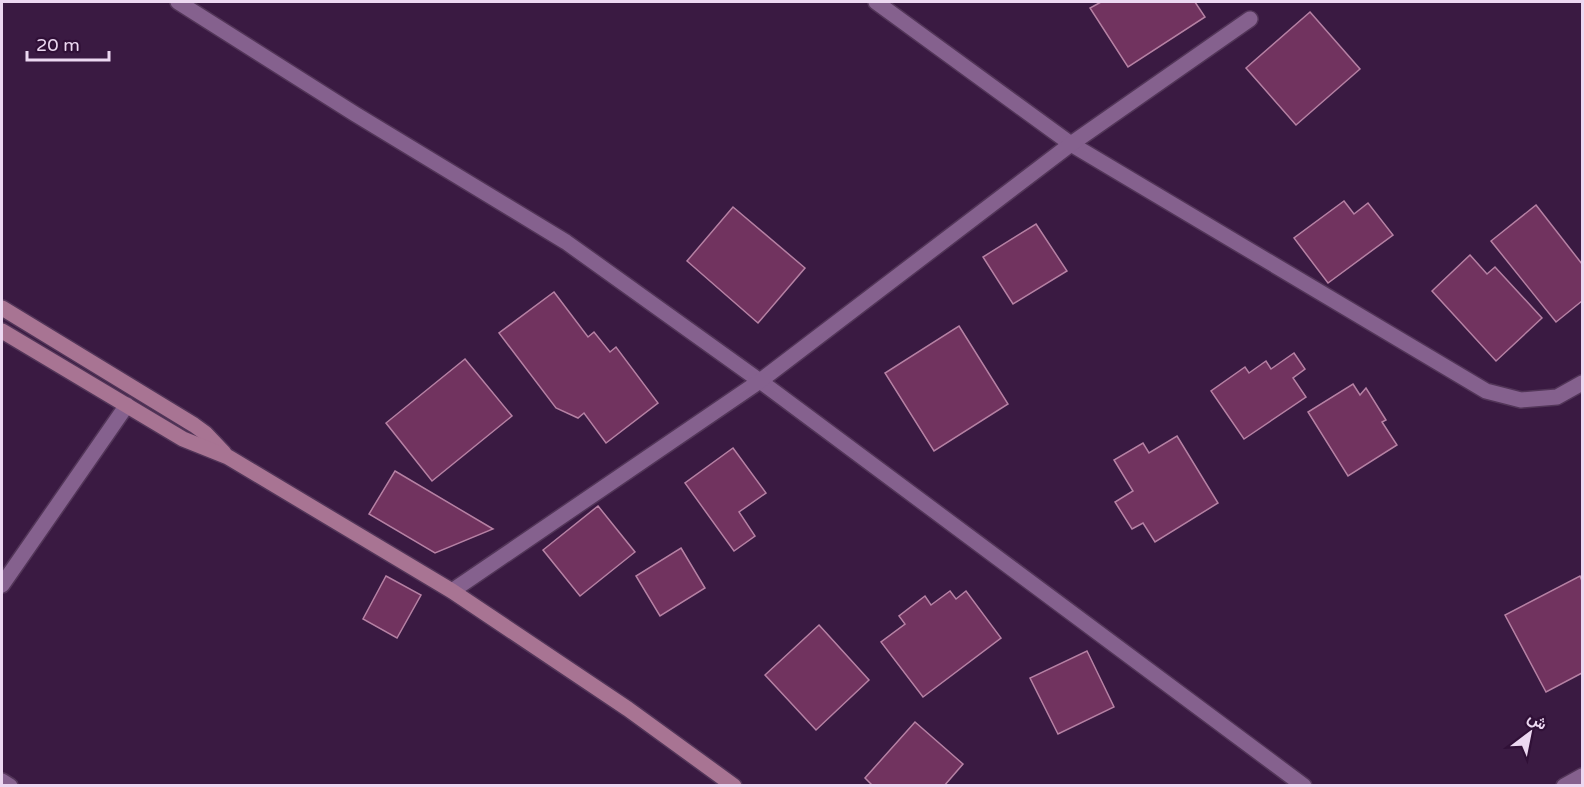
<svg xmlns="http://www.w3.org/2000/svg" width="1584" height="787" viewBox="0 0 1584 787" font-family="'Varela Round',Vazirmatn,sans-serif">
	<rect width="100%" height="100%" fill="#3a1a42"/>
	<g fill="#71335f" stroke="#b681a4" stroke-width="1.5">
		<path d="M 1101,2 L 1195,2 L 1205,17 L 1128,67 L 1090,8 Z"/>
		<path d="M 1310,12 L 1360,69 L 1296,125 L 1246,68 Z"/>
		<path d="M 1344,201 L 1354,214 L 1368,203 L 1393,235 L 1328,283 L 1294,238 Z"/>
		<path d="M 1536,205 L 1582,264 L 1582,301 L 1556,322 L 1491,241 Z"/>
		<path d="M 733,207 L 805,268 L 758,323 L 687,261 Z"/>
		<path d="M 1036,224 L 1067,271 L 1013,304 L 983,257 Z"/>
		<path d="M 1470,255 L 1487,274 L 1495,267 L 1542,318 L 1496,361 L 1432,291 Z"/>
		<path d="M 554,292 L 588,337 L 594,332 L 610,352 L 616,347 L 658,403 L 606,443 L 584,413 L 578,418 L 556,408 L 499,333 Z"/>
		<path d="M 959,326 L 1008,404 L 934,451 L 885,373 Z"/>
		<path d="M 1294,353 L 1305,369 L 1293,378 L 1306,397 L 1244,439 L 1211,391 L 1245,367 L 1249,373 L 1266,361 L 1271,369 Z"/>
		<path d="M 465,359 L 512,416 L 432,481 L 386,423 Z"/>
		<path d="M 1353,384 L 1360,395 L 1366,388 L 1386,420 L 1382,422 L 1397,445 L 1348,476 L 1308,412 Z"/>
		<path d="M 1177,436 L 1218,503 L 1155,542 L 1143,523 L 1132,529 L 1115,502 L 1133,491 L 1114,460 L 1143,443 L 1149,453 Z"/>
		<path d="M 733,448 L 766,493 L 739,512 L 755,536 L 734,551 L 685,483 Z"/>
		<path d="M 395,471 L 493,529 L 435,553 L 369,514 Z"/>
		<path d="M 598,506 L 635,552 L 580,596 L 543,550 Z"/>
		<path d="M 681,548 L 705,588 L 660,616 L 636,576 Z"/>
		<path d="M 386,576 L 421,595 L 397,638 L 363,619 Z"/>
		<path d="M 1580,576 L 1582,581 L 1582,673 L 1546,692 L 1505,615 Z"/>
		<path d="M 950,591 L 956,599 L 966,591 L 1001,638 L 923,697 L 881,642 L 905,624 L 899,616 L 925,596 L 931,605 Z"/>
		<path d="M 819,625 L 869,680 L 816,730 L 765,675 Z"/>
		<path d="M 1087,651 L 1114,707 L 1058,734 L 1030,678 Z"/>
		<path d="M 915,722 L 963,764 L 944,786 L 873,786 L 865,778 Z"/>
	</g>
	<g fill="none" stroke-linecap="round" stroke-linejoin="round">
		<g stroke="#523558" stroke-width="18">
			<g id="street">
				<path d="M 178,2 L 355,114 L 566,242 L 760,381 L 1304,786"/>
				<path d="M 876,2 L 1071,144 L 1486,391 L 1521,400 L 1557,397 L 1582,383"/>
				<path d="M 2,585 L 127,405"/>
				<path d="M 452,591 L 760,381 L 1071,144 L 1250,19"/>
				<path d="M 2,781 L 10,786"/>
				<path d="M 1564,786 L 1582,776"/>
			</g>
		</g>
		<g stroke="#523558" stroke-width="18">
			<g id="secondary">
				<path d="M 2,308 L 194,425 L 205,433 L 224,453"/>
				<path d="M 2,331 L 183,439 L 228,457 L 452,591 L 628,709 L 734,786"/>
			</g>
		</g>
		<use href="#street" stroke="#85618e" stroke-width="15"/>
		<use href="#secondary" stroke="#a87493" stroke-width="15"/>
	</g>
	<rect width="1584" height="787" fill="none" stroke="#ecd8f1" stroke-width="6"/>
	<g transform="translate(1530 733) rotate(32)" stroke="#301037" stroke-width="4.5" paint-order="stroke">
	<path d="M0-4.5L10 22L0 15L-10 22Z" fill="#ecd8f1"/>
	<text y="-9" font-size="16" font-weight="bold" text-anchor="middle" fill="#ecd8f1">ش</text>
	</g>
	<path d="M27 51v9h82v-9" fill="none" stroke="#ecd8f1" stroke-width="3"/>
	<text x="36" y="51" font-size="18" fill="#ecd8f1" stroke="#301037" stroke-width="4.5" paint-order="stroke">20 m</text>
</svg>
